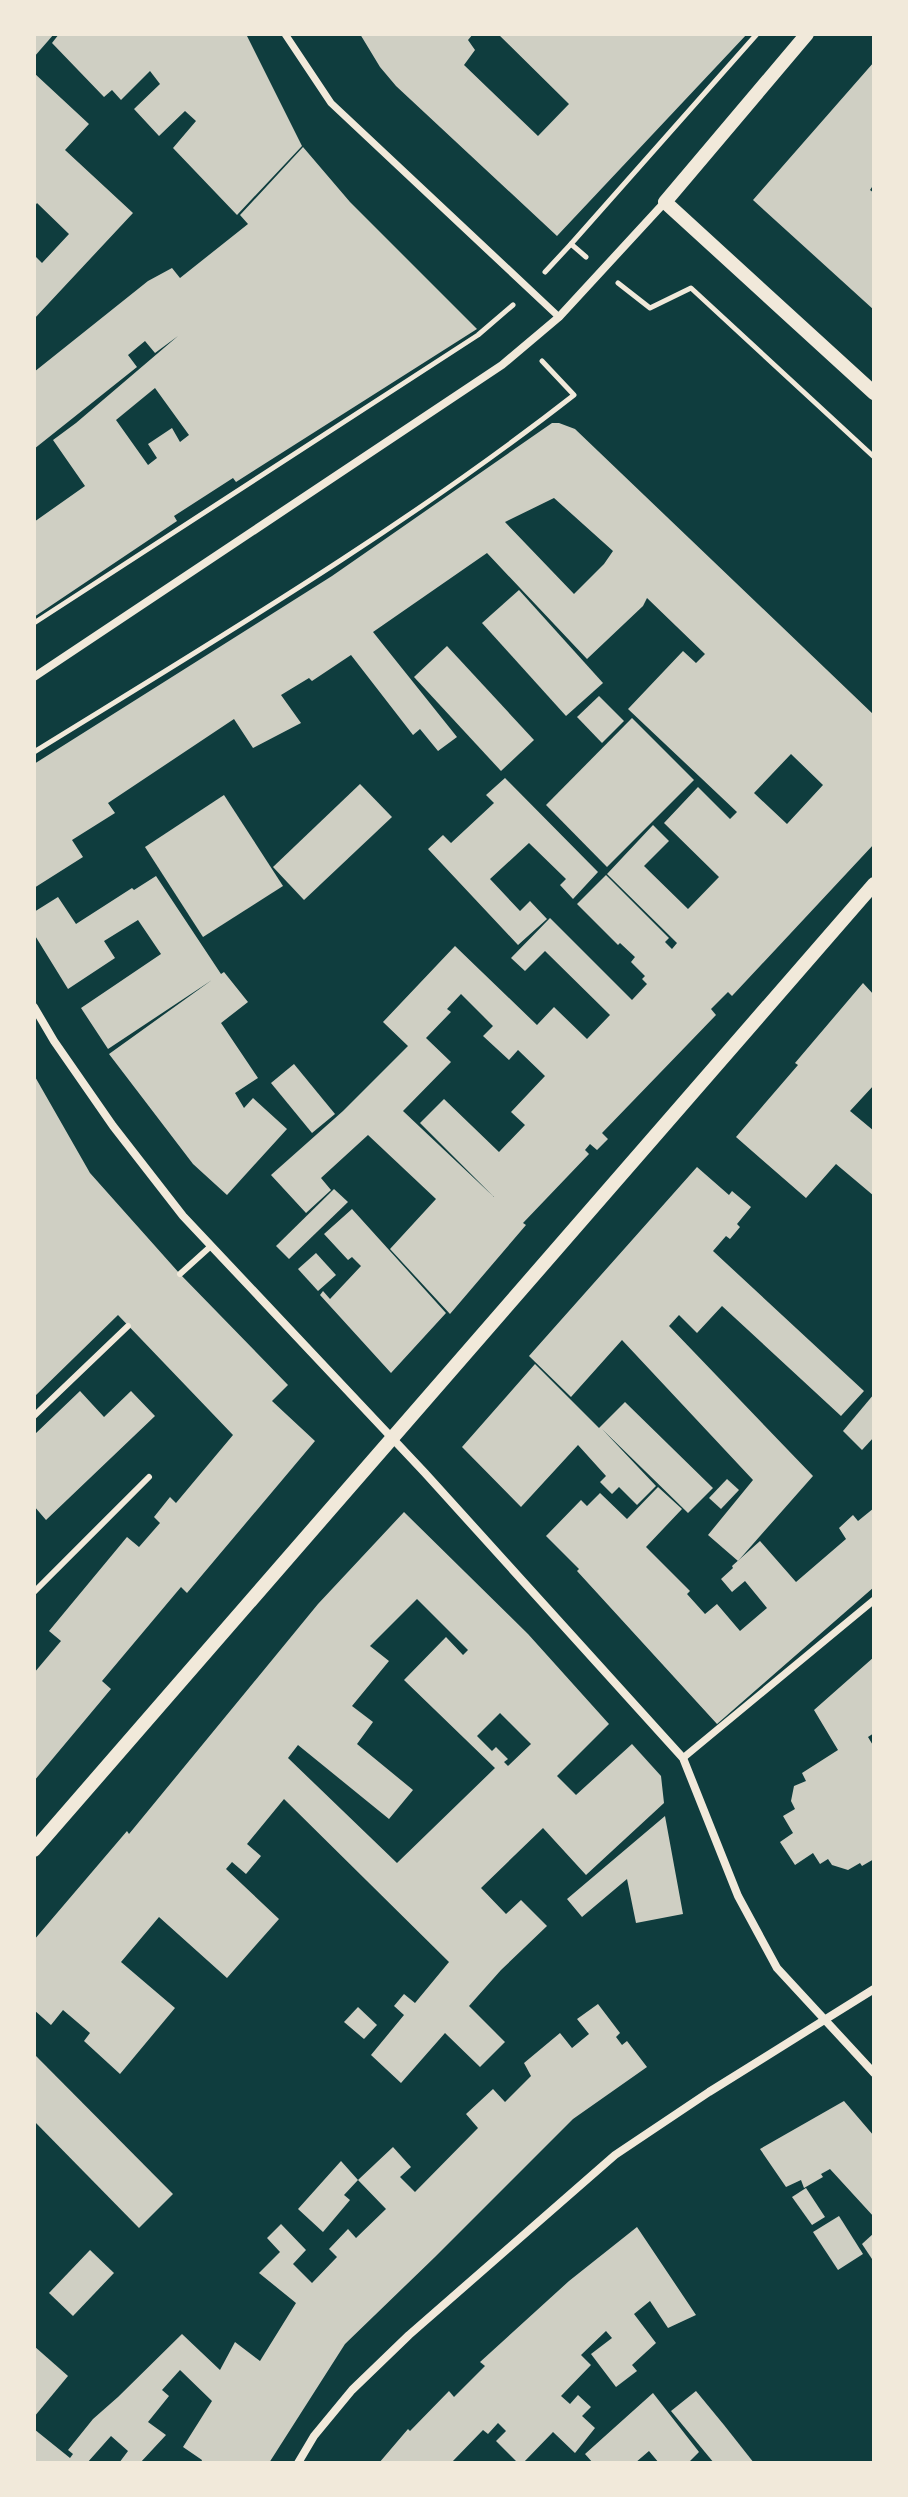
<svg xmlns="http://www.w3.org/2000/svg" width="908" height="2497" viewBox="0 0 908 2497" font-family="'Work Sans',sans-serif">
	<rect width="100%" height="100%" fill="#0f3d3e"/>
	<g fill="#cfcfc3" fill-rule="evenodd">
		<path d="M 34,34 L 54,34 L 34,57 Z"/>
		<path d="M 59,34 L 246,34 L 302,146 L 237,215 L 173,148 L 196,121 L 185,111 L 159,136 L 134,109 L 160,84 L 150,71 L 121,100 L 112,90 L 104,97 L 52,43 Z"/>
		<path d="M 360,34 L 473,34 L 468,40 L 475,50 L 464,65 L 538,136 L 569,104 L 498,34 L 747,34 L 557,236 L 396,86 L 380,67 Z"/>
		<path d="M 874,62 L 874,184 L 870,190 L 874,193 L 874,310 L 753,200 Z"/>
		<path d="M 34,73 L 89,124 L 65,150 L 133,213 L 34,319 L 34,255 L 42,263 L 69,234 L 37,203 L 34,207 Z"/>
		<path d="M 303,147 L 350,202 L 477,329 L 236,482 L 233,478 L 174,516 L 177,521 L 34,617 L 34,522 L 85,486 L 53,440 L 76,423 L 178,336 L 155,353 L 145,341 L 128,355 L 137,367 L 34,449 L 34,372 L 148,281 L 172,268 L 180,278 L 248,224 L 240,215 ZM 155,388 L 189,435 L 180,442 L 172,428 L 148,444 L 157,458 L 148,465 L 116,420 Z"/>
		<path d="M 552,423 L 559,423 L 575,429 L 874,715 L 874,844 L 732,996 L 728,992 L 711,1009 L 716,1015 L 602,1133 L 608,1139 L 597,1150 L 590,1144 L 585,1150 L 589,1154 L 523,1223 L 526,1225 L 450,1314 L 390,1249 L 436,1199 L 368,1135 L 321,1178 L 331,1190 L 306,1213 L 271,1175 L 343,1111 L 408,1046 L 383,1022 L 455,946 L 537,1025 L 554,1007 L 587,1039 L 610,1015 L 545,951 L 525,971 L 511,958 L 550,918 L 632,1000 L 647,984 L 642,979 L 645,976 L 631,962 L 635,957 L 620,943 L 618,945 L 577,904 L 606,875 L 669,938 L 665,942 L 672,949 L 677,943 L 607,874 L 653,825 L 669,841 L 644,866 L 688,909 L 719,877 L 664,823 L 698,787 L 730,819 L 737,812 L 628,709 L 683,651 L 696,663 L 705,654 L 647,598 L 643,606 L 587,659 L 487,553 L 373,632 L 457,737 L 438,751 L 420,729 L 413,735 L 351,655 L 312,681 L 309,678 L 281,695 L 301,723 L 253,748 L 234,719 L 108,803 L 115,813 L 72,840 L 83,857 L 34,888 L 34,764 L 332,576 ZM 554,498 L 613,551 L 604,564 L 574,594 L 505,522 ZM 791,754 L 823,785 L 787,824 L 754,793 ZM 461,994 L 493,1026 L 483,1036 L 509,1060 L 518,1050 L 545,1076 L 511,1112 L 525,1125 L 499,1152 L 444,1099 L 420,1123 L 494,1197 L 403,1111 L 451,1062 L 426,1038 L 451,1012 L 447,1009 Z"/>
		<path d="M 519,590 L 603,683 L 566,716 L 482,623 Z"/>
		<path d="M 447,646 L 534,740 L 501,771 L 414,677 Z"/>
		<path d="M 599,696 L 624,721 L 602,743 L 577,717 Z"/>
		<path d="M 632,718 L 694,780 L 607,867 L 546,805 Z"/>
		<path d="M 505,778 L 598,872 L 573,899 L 560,885 L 566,879 L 529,843 L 490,879 L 520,911 L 530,901 L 547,919 L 518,945 L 428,849 L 443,835 L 451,843 L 494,803 L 486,795 Z"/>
		<path d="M 360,784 L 392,817 L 304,900 L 273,867 Z"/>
		<path d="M 224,795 L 283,886 L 203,937 L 145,847 Z"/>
		<path d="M 156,876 L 221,974 L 224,972 L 248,1002 L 221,1023 L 258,1078 L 235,1093 L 244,1108 L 253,1098 L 287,1129 L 227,1195 L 193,1164 L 109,1054 L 212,980 L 108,1049 L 81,1008 L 161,954 L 138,920 L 104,941 L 115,958 L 68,989 L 34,934 L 34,912 L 58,897 L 76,924 L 132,888 L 134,890 Z"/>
		<path d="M 863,983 L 874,995 L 874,1085 L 850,1111 L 874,1131 L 874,1196 L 836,1164 L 806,1198 L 736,1137 L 798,1065 L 795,1063 Z"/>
		<path d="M 294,1064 L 335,1114 L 312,1133 L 271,1083 Z"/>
		<path d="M 34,1075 L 90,1173 L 180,1274 L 288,1385 L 272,1401 L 315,1441 L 187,1593 L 181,1587 L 102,1681 L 111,1689 L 34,1781 L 34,1673 L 61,1641 L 49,1631 L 127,1537 L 139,1547 L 160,1523 L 154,1517 L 170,1497 L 176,1503 L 233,1435 L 118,1315 L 34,1397 Z"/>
		<path d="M 697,1167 L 729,1195 L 732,1191 L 751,1207 L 737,1224 L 740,1227 L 730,1239 L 726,1236 L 713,1251 L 864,1391 L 841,1416 L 722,1306 L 697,1333 L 679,1315 L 669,1326 L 813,1476 L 738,1561 L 708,1535 L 753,1480 L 622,1340 L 571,1397 L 529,1356 Z"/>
		<path d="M 334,1189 L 348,1202 L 289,1259 L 276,1246 Z"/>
		<path d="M 352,1209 L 446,1313 L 391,1373 L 320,1295 L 323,1291 L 330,1299 L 361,1266 L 352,1257 L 348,1260 L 324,1234 Z"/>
		<path d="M 316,1253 L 336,1275 L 318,1291 L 298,1269 Z"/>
		<path d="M 535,1364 L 599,1428 L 625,1402 L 713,1488 L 688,1513 L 602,1429 L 656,1486 L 637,1505 L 619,1487 L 612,1494 L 600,1482 L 606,1476 L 578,1445 L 521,1507 L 462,1447 Z"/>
		<path d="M 80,1391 L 104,1417 L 131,1391 L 155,1416 L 46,1520 L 34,1506 L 34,1435 Z"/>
		<path d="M 874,1394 L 874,1437 L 862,1450 L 843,1431 Z"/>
		<path d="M 727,1479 L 739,1490 L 721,1509 L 709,1498 Z"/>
		<path d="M 658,1487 L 682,1509 L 646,1547 L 690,1591 L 687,1594 L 705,1614 L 717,1604 L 740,1631 L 767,1608 L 745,1581 L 732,1592 L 721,1579 L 733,1568 L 732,1566 L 760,1541 L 796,1582 L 846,1539 L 839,1528 L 853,1515 L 858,1521 L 874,1508 L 874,1587 L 717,1724 L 577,1571 L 579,1569 L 546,1536 L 581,1500 L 587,1506 L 600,1493 L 627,1519 Z"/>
		<path d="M 404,1512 L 528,1634 L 609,1724 L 557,1776 L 576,1795 L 632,1744 L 661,1776 L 664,1803 L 586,1875 L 543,1828 L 481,1888 L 506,1914 L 521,1900 L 547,1926 L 501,1970 L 469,2006 L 505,2042 L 480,2067 L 445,2033 L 401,2083 L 371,2055 L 404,2015 L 394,2006 L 404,1994 L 415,2003 L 449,1962 L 284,1799 L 247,1844 L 261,1856 L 246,1874 L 232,1862 L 226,1869 L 279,1919 L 227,1978 L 159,1917 L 121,1962 L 175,2008 L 120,2074 L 84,2041 L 90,2033 L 63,2010 L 51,2025 L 34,2010 L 34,1940 L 127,1831 L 129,1834 L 318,1604 ZM 417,1599 L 468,1650 L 463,1655 L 446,1637 L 404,1680 L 495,1768 L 397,1863 L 288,1758 L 298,1745 L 389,1819 L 413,1790 L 357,1744 L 373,1722 L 352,1706 L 389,1661 L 370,1646 ZM 500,1713 L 531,1744 L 508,1766 L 504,1762 L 508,1759 L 496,1747 L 492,1751 L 477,1736 Z"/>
		<path d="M 874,1657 L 874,1733 L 868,1737 L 874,1747 L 874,1859 L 862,1866 L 860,1863 L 848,1870 L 832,1865 L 828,1859 L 820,1864 L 813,1853 L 795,1865 L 780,1842 L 793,1833 L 783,1816 L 795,1809 L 791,1801 L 794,1786 L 806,1781 L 802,1773 L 838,1750 L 814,1710 Z"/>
		<path d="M 665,1816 L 683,1914 L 636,1923 L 627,1879 L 582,1917 L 567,1899 Z"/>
		<path d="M 598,2004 L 620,2033 L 616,2037 L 622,2045 L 627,2041 L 647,2067 L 573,2119 L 435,2257 L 345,2344 L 269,2463 L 201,2463 L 202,2460 L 183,2447 L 212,2401 L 180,2370 L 162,2390 L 169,2396 L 148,2422 L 166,2435 L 140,2463 L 119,2463 L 128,2451 L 111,2436 L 87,2463 L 34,2463 L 34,2429 L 70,2458 L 73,2454 L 68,2450 L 93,2419 L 118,2397 L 182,2334 L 220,2370 L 235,2342 L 260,2361 L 296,2303 L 259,2273 L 280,2252 L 267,2238 L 281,2224 L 306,2250 L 293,2264 L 312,2283 L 337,2257 L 329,2249 L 348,2229 L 356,2238 L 386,2209 L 358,2180 L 344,2195 L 350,2200 L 323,2232 L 298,2209 L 341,2161 L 358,2180 L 393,2147 L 411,2167 L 400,2177 L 415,2192 L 478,2128 L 466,2114 L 493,2089 L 505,2102 L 531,2076 L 524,2063 L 560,2033 L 572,2048 L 589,2034 L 577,2019 Z"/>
		<path d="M 358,2007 L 377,2025 L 364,2039 L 344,2022 Z"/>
		<path d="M 34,2054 L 173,2194 L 139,2228 L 34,2121 Z"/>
		<path d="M 844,2101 L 874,2136 L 874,2217 L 830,2169 L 821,2174 L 823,2177 L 804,2188 L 801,2180 L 786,2187 L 760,2149 Z"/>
		<path d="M 806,2188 L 825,2217 L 812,2225 L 792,2197 Z"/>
		<path d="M 839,2216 L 863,2254 L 838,2270 L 813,2232 Z"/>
		<path d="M 637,2227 L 696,2315 L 668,2328 L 650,2301 L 634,2314 L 656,2343 L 632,2365 L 637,2371 L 616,2387 L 591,2354 L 612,2338 L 606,2331 L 581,2355 L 591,2365 L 561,2396 L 570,2404 L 578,2395 L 591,2407 L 582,2416 L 595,2428 L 575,2453 L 553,2432 L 523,2463 L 518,2463 L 496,2441 L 506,2431 L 498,2423 L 488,2434 L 483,2430 L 451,2463 L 379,2463 L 408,2429 L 410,2431 L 449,2391 L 454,2397 L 485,2366 L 480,2362 L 569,2281 Z"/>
		<path d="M 874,2233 L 874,2262 L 862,2244 Z"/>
		<path d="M 90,2250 L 114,2273 L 73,2316 L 49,2293 Z"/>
		<path d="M 34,2346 L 68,2376 L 34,2417 Z"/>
		<path d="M 696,2391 L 724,2425 L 754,2463 L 714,2463 L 671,2411 Z"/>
		<path d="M 653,2393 L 699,2452 L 688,2463 L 659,2463 L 649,2451 L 635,2463 L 593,2463 L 585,2454 Z"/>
	</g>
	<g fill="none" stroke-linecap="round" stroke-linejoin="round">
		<g stroke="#f1e9da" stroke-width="5">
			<path d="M 571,244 L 757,34"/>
			<path d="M 545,272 L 571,244 L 586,257"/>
			<path d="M 618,283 L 650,308 L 691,288 L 874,457"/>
			<path d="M 34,623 L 478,335 L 513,305"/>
			<path d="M 34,752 C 217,639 404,528 574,395 L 542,361"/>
		</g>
		<g stroke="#f1e9da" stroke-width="6">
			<path d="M 180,1274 L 211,1246"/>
			<path d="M 34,1416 L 128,1326"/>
			<path d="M 34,1592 L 149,1477"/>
		</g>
		<g stroke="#f1e9da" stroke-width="7">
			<path d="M 285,34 L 331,103 L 559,317"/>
			<path d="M 683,1758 L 874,1600"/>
		</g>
		<g stroke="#f1e9da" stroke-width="8">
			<path d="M 34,677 L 502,365 L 559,317 L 665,202"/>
			<path d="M 34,1007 L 54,1041 L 113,1126 L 183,1216 L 425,1473 L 683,1758 L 738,1896 L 777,1968 L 874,2073"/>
			<path d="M 298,2463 L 314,2436 L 352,2390 L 409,2335 L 615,2155 L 709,2092 L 874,1989"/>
		</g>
		<g stroke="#f1e9da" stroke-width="14">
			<path d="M 807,34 L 665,202 L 874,393"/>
			<path d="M 34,1850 L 874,884"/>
		</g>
	</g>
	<rect width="908" height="2497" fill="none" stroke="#f1e9da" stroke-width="72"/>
</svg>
